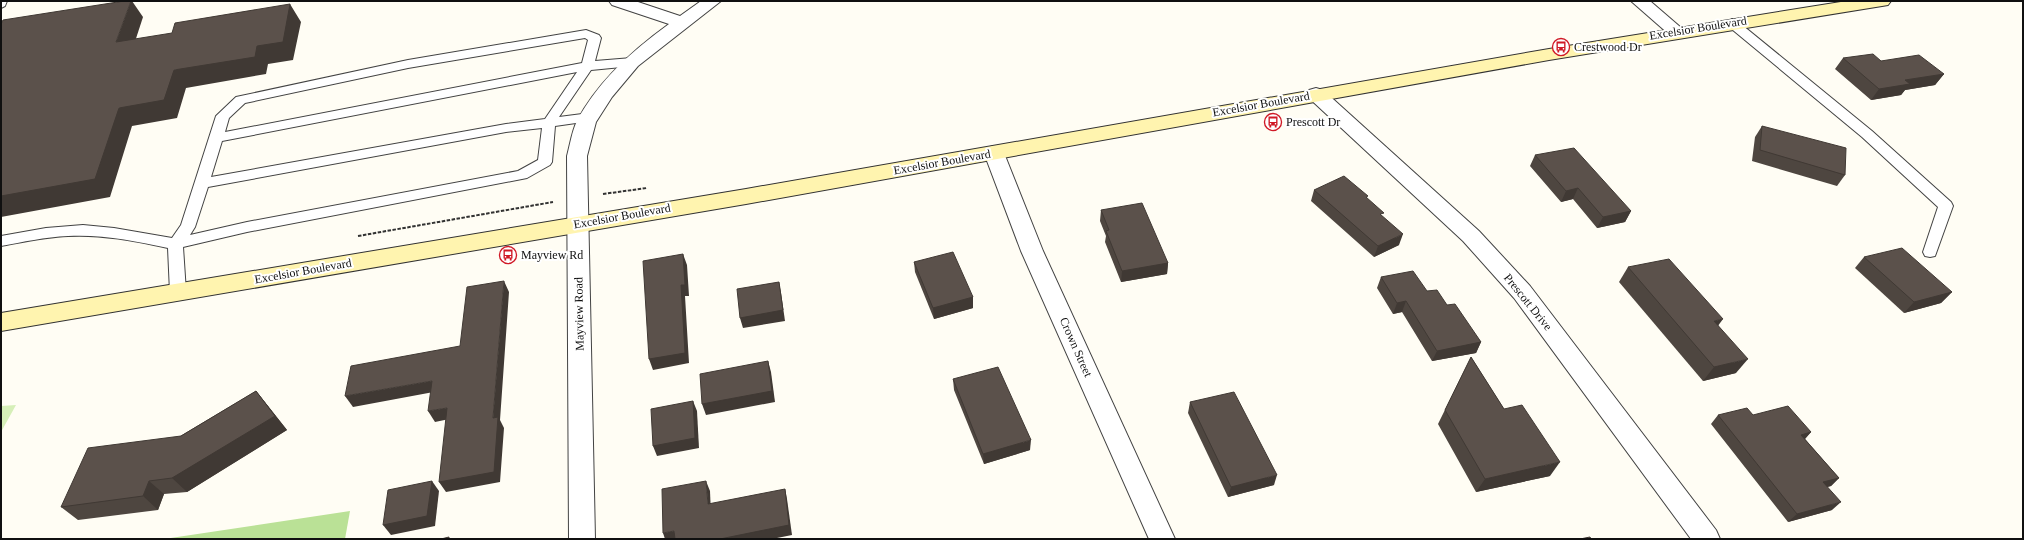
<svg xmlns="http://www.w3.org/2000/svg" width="2024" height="540" viewBox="0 0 2024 540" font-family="Georgia,serif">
	<rect width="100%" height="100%" fill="#fffdf4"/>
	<path fill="#d6efb8" d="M 16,405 L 1,432 L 1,406 Z"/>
	<path fill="#bae196" d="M 350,511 L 345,539 L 164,539 Z"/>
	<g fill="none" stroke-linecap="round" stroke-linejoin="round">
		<g stroke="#434343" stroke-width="2">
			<g id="service">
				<path d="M 1,1 L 7,1 L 5,6 L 1,8 Z"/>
				<path d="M 1732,19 L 1736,20 L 1872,131 L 1951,202 L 1953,206 L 1935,256 L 1930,257 L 1925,256 L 1923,252 L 1938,207 L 1862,137 L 1728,26 L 1726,23 Z"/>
				<path d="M 586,30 L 599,35 L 601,38 L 595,61 L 632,58 L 638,62 L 632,66 L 591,70 L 559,117 L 590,113 L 595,114 L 597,117 L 595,120 L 590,121 L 555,126 L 552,162 L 550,165 L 527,178 L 247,232 L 183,247 L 186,292 L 183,296 L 178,298 L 173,296 L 170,292 L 168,248 C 135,241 101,234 68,236 C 45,237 23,242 1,246 L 1,236 L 46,228 L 83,225 L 114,228 L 172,238 L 181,225 L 216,116 L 236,97 L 408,60 ZM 585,38 L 588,40 L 582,63 L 225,132 L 229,118 L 245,103 L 408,68 ZM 577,72 L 545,119 L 506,124 L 211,177 L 222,141 ZM 542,128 L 538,160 L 518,171 L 247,222 L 190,235 L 195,227 L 208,187 L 506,132 Z"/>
			</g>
		</g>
		<g stroke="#434343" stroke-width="2">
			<g id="minor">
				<path d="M 609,1 L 635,1 L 680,16 L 701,1 L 721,1 L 638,66 L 612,97 L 596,122 L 587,156 L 595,539 L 569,539 L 567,156 C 570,145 572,131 577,121 C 598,81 633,50 669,24 L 612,5 Z"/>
				<path d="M 1631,1 L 1650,1 L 1686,32 L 1683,36 L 1677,37 L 1671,36 Z"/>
				<path d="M 1316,88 L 1323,90 L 1479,231 L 1530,286 L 1716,530 L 1720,539 L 1691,539 L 1514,298 L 1463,241 L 1309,98 L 1307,94 L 1309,90 Z"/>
				<path d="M 994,146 L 1001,148 L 1004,153 L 1043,251 L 1175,539 L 1149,539 L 1021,251 L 984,153 L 987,148 Z"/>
			</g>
		</g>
		<g stroke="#323232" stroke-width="2">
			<path id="secondary" d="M 1847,1 L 1891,1 L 1888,5 L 1882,6 L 1549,60 L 746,204 L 1,331 L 1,313 L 746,189 L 1549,49 Z"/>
		</g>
		<g stroke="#323232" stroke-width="2" stroke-dasharray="3.5 1.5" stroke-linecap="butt">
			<path d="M 603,194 L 647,188"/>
			<path d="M 358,236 L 553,202"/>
		</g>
		<use href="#service" fill="#fff" fill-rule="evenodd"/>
		<use href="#minor" fill="#fff" fill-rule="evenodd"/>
		<use href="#secondary" fill="#fff4af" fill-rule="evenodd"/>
	</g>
	<g fill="#4e4640">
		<path d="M 1843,58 L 1881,61 L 1944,74 L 1935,85 L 1905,90 L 1901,95 L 1871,100 L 1835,69 Z"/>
		<path d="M 1762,126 L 1845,175 L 1837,186 L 1752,161 L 1755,137 Z"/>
		<path d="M 1535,155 L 1631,211 L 1625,222 L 1597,228 L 1573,199 L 1561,202 L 1530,166 Z"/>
		<path d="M 1314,190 L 1367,199 L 1382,216 L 1399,245 L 1374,257 L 1311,201 Z"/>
		<path d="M 1101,210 L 1168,263 L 1167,274 L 1121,282 L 1105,242 L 1106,236 L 1100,221 Z"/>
		<path d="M 1864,257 L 1952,292 L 1941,303 L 1904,313 L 1855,268 Z"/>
		<path d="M 914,262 L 973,297 L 973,308 L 934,319 L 915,272 Z"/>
		<path d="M 1628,267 L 1718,325 L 1736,373 L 1703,381 L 1619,282 Z"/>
		<path d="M 1381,277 L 1427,291 L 1447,305 L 1481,342 L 1476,353 L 1432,361 L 1402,312 L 1393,314 L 1377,288 Z"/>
		<path d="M 1471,357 L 1504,409 L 1550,476 L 1476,492 L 1438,424 Z"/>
		<path d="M 953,379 L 1030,450 L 984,464 L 954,390 Z"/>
		<path d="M 256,391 L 268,406 L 287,430 L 187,492 L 164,494 L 158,510 L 78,520 L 61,507 Z"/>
		<path d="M 1190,402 L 1274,485 L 1228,497 L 1188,413 Z"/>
		<path d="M 1718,415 L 1753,415 L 1811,432 L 1805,439 L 1839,478 L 1831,486 L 1827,487 L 1832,510 L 1788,522 L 1711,424 Z"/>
	</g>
	<g fill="#403934">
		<path d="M 131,1 L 132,1 L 143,17 L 129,60 L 116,42 Z"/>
		<path d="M 290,4 L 301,22 L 293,60 L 268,64 L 266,74 L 186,88 L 177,118 L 132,126 L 110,197 L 1,217 L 1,196 L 119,108 L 174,70 L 257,46 Z"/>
		<path d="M 1944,74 L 1935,85 L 1905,90 L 1901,95 L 1871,100 L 1879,89 L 1905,80 Z"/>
		<path d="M 1578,188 L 1573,199 L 1561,202 L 1566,191 Z"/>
		<path d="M 1631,211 L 1625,222 L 1597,228 L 1603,217 Z"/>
		<path d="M 1403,234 L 1399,245 L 1374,257 L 1378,246 Z"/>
		<path d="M 683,254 L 687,265 L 689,296 L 685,296 L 689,363 L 653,370 L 649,359 L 681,285 Z"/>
		<path d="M 1168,263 L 1167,274 L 1121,282 L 1122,271 Z"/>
		<path d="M 504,281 L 509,292 L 500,420 L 504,428 L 500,482 L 446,492 L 439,482 L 493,418 Z"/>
		<path d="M 779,282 L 781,293 L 785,321 L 743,328 L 740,318 Z"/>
		<path d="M 1952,292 L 1941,303 L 1904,313 L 1914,302 Z"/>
		<path d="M 973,297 L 973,308 L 934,319 L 933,308 Z"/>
		<path d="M 1406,301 L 1402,312 L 1393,314 L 1397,303 Z"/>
		<path d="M 1723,319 L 1712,334 L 1714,321 Z"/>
		<path d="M 1481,342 L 1476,353 L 1432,361 L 1437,351 Z"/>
		<path d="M 1748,359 L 1736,373 L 1703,381 L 1714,367 Z"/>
		<path d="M 768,361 L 771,372 L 775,402 L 706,415 L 702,404 Z"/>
		<path d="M 432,381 L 439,391 L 353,407 L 345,396 Z"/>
		<path d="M 256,391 L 268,406 L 287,430 L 187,492 L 172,478 Z"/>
		<path d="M 693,401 L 697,411 L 699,448 L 657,456 L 653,446 Z"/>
		<path d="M 447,408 L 454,418 L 435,422 L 428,411 Z"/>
		<path d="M 1811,432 L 1803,441 L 1801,435 Z"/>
		<path d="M 1031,440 L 1030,450 L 984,464 L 983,454 Z"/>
		<path d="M 1560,462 L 1550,476 L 1476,492 L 1485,479 Z"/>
		<path d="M 1277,475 L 1274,485 L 1228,497 L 1231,487 Z"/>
		<path d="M 1839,478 L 1831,486 L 1815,490 L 1823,482 Z"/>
		<path d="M 149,481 L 164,494 L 158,510 L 143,496 Z"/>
		<path d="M 432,481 L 439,491 L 435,526 L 391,535 L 383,525 Z"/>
		<path d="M 706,481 L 710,491 L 711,514 L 708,504 Z"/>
		<path d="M 785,489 L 787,499 L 792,535 L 772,539 L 720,539 Z"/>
		<path d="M 1841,502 L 1832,510 L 1788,522 L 1797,514 Z"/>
		<path d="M 674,531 L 678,539 L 665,539 L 663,533 Z"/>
	</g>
	<g fill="#5b514b" stroke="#403934">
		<path d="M 124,1 L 131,1 L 116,42 L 172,33 L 175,23 L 290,4 L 283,42 L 257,46 L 255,57 L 174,70 L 164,100 L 119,108 L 95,179 L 1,196 L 1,24 L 3,20 Z"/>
		<path d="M 1873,54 L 1881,61 L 1919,55 L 1944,74 L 1905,80 L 1910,84 L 1879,89 L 1843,58 Z"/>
		<path d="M 1762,126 L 1846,148 L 1845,175 L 1760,150 Z"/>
		<path d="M 1574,148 L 1631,211 L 1603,217 L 1578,188 L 1566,191 L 1535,155 Z"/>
		<path d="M 1344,176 L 1368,196 L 1366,197 L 1384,213 L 1380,214 L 1403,234 L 1378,246 L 1314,190 Z"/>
		<path d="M 1142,203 L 1168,263 L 1122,271 L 1106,231 L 1109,230 L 1101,210 Z"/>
		<path d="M 1902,248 L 1952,292 L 1914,302 L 1864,257 Z"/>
		<path d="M 953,252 L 973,297 L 933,308 L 914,262 Z"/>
		<path d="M 683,254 L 685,285 L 681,285 L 685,353 L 649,359 L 643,261 Z"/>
		<path d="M 1669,259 L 1723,319 L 1714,321 L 1748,359 L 1714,367 L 1628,267 Z"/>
		<path d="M 1413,271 L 1427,291 L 1437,290 L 1447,305 L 1455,304 L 1481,342 L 1437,351 L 1406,301 L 1397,303 L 1381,277 Z"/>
		<path d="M 504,281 L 493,418 L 498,417 L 494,472 L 439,482 L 447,408 L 428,411 L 432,381 L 345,396 L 351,366 L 460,346 L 467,287 Z"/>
		<path d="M 779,282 L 783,310 L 740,318 L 737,289 Z"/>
		<path d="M 1471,357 L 1504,409 L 1522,405 L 1560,462 L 1485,479 L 1445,410 Z"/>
		<path d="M 768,361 L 772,391 L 702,404 L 700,374 Z"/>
		<path d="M 998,367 L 1031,440 L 983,454 L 953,379 Z"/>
		<path d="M 256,391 L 275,416 L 172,478 L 149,481 L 143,496 L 61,507 L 88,448 L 181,436 Z"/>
		<path d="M 1234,392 L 1277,475 L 1231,487 L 1190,402 Z"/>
		<path d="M 693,401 L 695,438 L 653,446 L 651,409 Z"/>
		<path d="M 1788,406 L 1811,432 L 1801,435 L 1839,478 L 1823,482 L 1841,502 L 1797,514 L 1718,415 L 1747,408 L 1753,415 Z"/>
		<path d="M 432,481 L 427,516 L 383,525 L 388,490 Z"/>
		<path d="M 706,481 L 708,504 L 785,489 L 789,525 L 720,539 L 675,539 L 674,531 L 663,533 L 662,489 Z"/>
		<path d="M 449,537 L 449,539 L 441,539 Z"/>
		<path d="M 1590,537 L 1591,539 L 1580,539 Z"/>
	</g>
	<defs>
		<g id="bus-ring" transform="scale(0.9)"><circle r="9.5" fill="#fff" stroke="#d01926" stroke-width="1.5"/><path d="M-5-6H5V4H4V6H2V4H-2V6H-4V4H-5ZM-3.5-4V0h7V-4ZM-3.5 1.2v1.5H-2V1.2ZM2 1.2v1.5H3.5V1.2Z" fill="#d01926"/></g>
	</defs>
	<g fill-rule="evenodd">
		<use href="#bus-ring" x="1561" y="47"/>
		<use href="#bus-ring" x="1273" y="122"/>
		<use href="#bus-ring" x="508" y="255"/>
	</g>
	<g text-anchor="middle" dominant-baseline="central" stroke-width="4" stroke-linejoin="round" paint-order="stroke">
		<g font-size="12" fill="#101010" stroke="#fff">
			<text transform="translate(1698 28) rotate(-9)">Excelsior Boulevard</text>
			<text transform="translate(1261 104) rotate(-10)">Excelsior Boulevard</text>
			<text transform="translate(942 162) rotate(-10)">Excelsior Boulevard</text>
			<text transform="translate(622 216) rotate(-10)">Excelsior Boulevard</text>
			<text transform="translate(303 271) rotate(-10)">Excelsior Boulevard</text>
			<text transform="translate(1528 302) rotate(51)">Prescott Drive</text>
			<text transform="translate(579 314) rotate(-91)">Mayview Road</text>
			<text transform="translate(1076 347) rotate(66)">Crown Street</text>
		</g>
		<g font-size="12" fill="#101010" stroke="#fff" text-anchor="start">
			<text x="1574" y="47">Crestwood Dr</text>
			<text x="1286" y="122">Prescott Dr</text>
			<text x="521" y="255">Mayview Rd</text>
		</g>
	</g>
	<rect width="2024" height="540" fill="none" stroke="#101010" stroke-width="4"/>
</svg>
